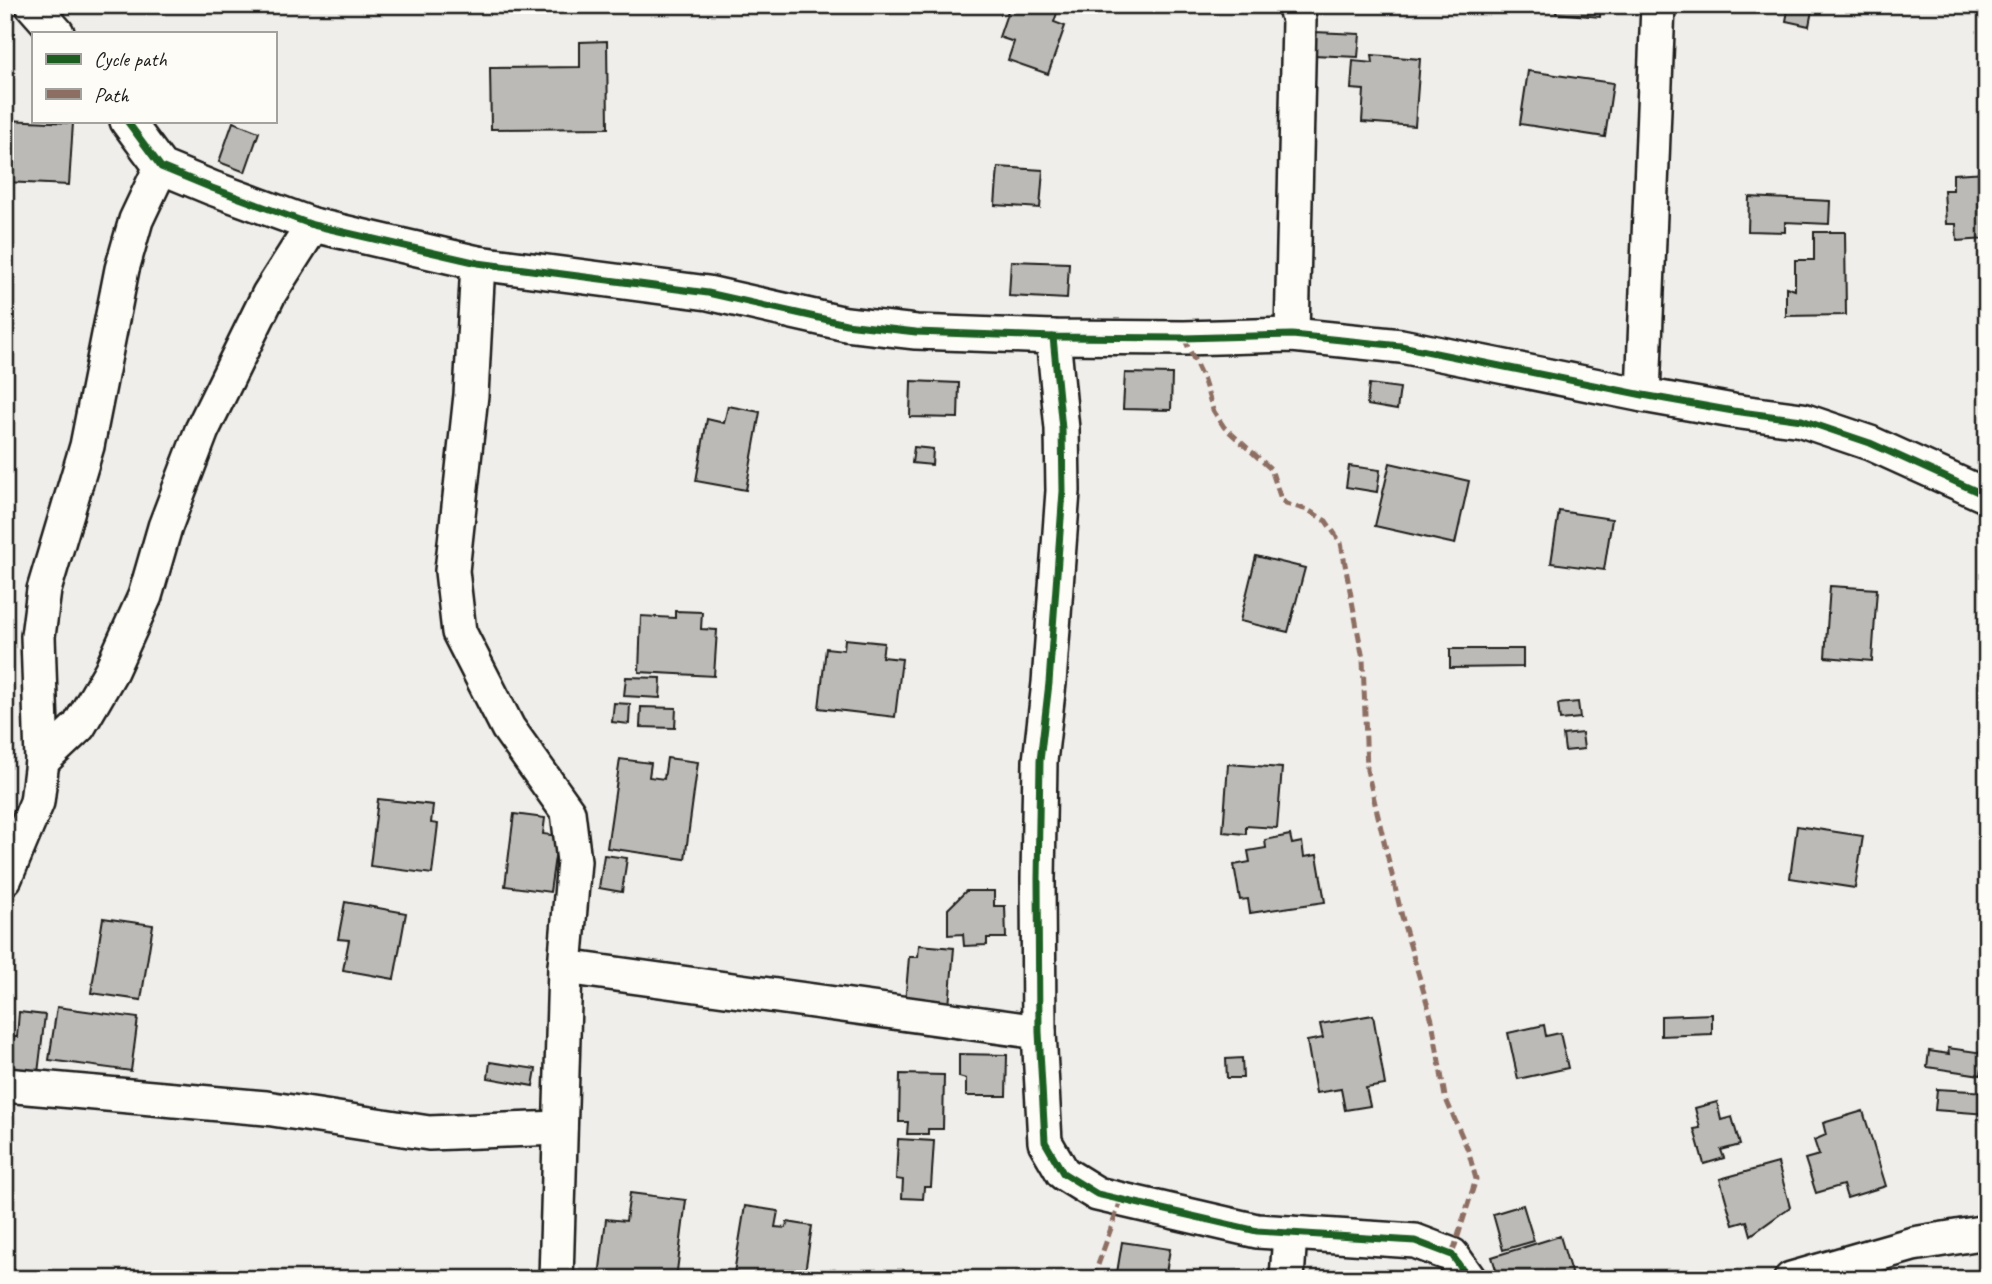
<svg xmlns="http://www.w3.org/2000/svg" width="1992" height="1284" viewBox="0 0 1992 1284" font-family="Caveat,sans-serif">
	<rect width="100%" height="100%" fill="#f0eeea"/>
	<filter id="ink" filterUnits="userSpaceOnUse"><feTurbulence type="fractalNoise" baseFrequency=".0143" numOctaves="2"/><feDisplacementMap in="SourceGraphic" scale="14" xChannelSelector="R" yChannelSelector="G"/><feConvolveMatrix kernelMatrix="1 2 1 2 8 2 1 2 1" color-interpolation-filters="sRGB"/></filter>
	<g filter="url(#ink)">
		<g fill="#bbbab6" stroke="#1c1c1c" stroke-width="2">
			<path d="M 1010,5 L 1053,5 L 1059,7 L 1054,22 L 1065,26 L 1048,74 L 1008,60 L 1014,42 L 999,37 Z"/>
			<path d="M 1557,5 L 1601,5 L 1600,17 L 1556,13 Z"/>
			<path d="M 1789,5 L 1813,5 L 1809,26 L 1786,21 Z"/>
			<path d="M 1314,32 L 1360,34 L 1358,57 L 1313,55 Z"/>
			<path d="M 607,41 L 608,128 L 491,129 L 490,68 L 580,67 L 580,42 Z"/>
			<path d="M 1372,55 L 1420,59 L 1415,126 L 1362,122 L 1364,90 L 1351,89 L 1353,61 L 1373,63 Z"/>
			<path d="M 1528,71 L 1613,83 L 1605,137 L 1520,124 Z"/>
			<path d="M 5,120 L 73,123 L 69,185 L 5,182 Z"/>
			<path d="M 233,122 L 259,132 L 245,172 L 219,162 Z"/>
			<path d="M 998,167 L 1043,170 L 1040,208 L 995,205 Z"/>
			<path d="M 1987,172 L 1987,239 L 1957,241 L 1956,224 L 1946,224 L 1944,190 L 1953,190 L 1953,174 Z"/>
			<path d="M 1749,197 L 1830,201 L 1829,224 L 1785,222 L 1785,232 L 1748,231 Z"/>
			<path d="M 1814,232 L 1845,232 L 1846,315 L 1786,316 L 1786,287 L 1795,290 L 1795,260 L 1814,260 Z"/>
			<path d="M 1011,261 L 1069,263 L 1067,299 L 1009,296 Z"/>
			<path d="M 1125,373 L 1172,374 L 1171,410 L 1123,409 Z"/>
			<path d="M 911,381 L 959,383 L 958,418 L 910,417 Z"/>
			<path d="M 1369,384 L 1400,388 L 1397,410 L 1367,405 Z"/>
			<path d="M 728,406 L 760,412 L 746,490 L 696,481 L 707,419 L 724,423 Z"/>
			<path d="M 914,447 L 933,449 L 932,465 L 912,463 Z"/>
			<path d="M 1390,463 L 1469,481 L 1455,544 L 1375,526 Z"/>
			<path d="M 1349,466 L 1380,470 L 1377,492 L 1346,487 Z"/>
			<path d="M 1559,511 L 1612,519 L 1604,570 L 1551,563 Z"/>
			<path d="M 1256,556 L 1305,568 L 1288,632 L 1240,621 Z"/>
			<path d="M 1830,586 L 1877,589 L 1872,661 L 1825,657 Z"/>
			<path d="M 675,611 L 702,612 L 701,629 L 717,630 L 714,676 L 639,672 L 641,616 L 675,618 Z"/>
			<path d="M 845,639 L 884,643 L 882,657 L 902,659 L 895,717 L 819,708 L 826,648 L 844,650 Z"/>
			<path d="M 1450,649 L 1523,649 L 1523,667 L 1450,668 Z"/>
			<path d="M 626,677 L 661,678 L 660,698 L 624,696 Z"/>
			<path d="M 1578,702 L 1580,718 L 1560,720 L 1558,704 Z"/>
			<path d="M 614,703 L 630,704 L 629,724 L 612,722 Z"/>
			<path d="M 641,707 L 676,708 L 675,728 L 640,727 Z"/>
			<path d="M 1582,733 L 1584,749 L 1565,751 L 1563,735 Z"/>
			<path d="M 667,758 L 698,762 L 685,859 L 607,848 L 620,759 L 651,763 L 649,777 L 664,779 Z"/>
			<path d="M 1228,764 L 1282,768 L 1277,828 L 1246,826 L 1246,834 L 1223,832 Z"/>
			<path d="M 378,799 L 433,805 L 431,823 L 438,824 L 432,874 L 370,866 Z"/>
			<path d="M 514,814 L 545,818 L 543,834 L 558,836 L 550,892 L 505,886 Z"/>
			<path d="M 1797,826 L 1863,836 L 1855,888 L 1790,878 Z"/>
			<path d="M 1290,835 L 1292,844 L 1302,842 L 1304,857 L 1317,855 L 1325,902 L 1250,913 L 1248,899 L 1240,900 L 1234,865 L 1250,862 L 1248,851 L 1266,848 L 1265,840 Z"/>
			<path d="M 604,855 L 627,858 L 622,892 L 599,888 Z"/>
			<path d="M 966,891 L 994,891 L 994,906 L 1005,906 L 1006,938 L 987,938 L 987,945 L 964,946 L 963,934 L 948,935 L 948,909 Z"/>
			<path d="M 345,902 L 406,913 L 394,979 L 343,970 L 349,940 L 338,939 Z"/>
			<path d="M 103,918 L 153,925 L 141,1000 L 91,993 Z"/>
			<path d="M 919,945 L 954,948 L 949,1006 L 905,1003 L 909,957 L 918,957 Z"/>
			<path d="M 57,1007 L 138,1018 L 131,1071 L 49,1060 Z"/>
			<path d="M 19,1012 L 45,1015 L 38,1073 L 5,1069 L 9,1036 L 17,1037 Z"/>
			<path d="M 1712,1014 L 1712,1034 L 1661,1036 L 1661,1016 Z"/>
			<path d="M 1373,1015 L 1385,1085 L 1366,1088 L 1370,1106 L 1345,1110 L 1341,1089 L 1316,1093 L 1307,1041 L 1323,1038 L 1320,1024 Z"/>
			<path d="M 1544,1025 L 1546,1036 L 1560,1033 L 1568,1068 L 1518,1079 L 1508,1033 Z"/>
			<path d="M 1948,1048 L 1984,1053 L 1981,1075 L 1927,1067 L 1929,1051 L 1949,1054 Z"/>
			<path d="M 959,1054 L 1007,1055 L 1006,1096 L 966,1096 L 966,1079 L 959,1077 Z"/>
			<path d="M 1242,1058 L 1243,1078 L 1227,1078 L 1226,1059 Z"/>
			<path d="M 490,1062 L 536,1069 L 533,1086 L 488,1078 Z"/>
			<path d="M 900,1074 L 944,1075 L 943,1129 L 928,1129 L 928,1134 L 907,1134 L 908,1122 L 899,1122 Z"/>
			<path d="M 1937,1089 L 1987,1092 L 1987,1114 L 1935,1110 Z"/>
			<path d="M 1717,1102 L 1721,1120 L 1732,1117 L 1740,1145 L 1721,1150 L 1724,1158 L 1704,1164 L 1694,1129 L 1700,1128 L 1695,1108 Z"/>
			<path d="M 1863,1111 L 1886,1186 L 1847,1198 L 1843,1185 L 1816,1193 L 1805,1159 L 1819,1155 L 1814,1140 L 1826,1135 L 1823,1123 Z"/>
			<path d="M 898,1139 L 934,1141 L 931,1187 L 924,1187 L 923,1199 L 902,1198 L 903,1180 L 896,1179 Z"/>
			<path d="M 1778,1163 L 1790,1207 L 1751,1235 L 1747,1221 L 1733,1225 L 1720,1179 Z"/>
			<path d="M 630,1193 L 686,1200 L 676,1279 L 599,1277 L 606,1219 L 626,1221 Z"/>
			<path d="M 1523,1205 L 1534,1241 L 1503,1250 L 1493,1214 Z"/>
			<path d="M 745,1206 L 778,1211 L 775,1227 L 786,1228 L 787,1222 L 812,1226 L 804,1279 L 769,1279 L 734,1273 Z"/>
			<path d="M 1560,1236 L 1573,1279 L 1499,1279 L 1492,1257 Z"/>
			<path d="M 1122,1242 L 1170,1249 L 1165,1279 L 1116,1279 Z"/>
		</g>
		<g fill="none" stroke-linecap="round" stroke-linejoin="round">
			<g stroke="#1c1c1c" stroke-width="38">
				<g id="minor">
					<path d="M 33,6 L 57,33"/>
					<path d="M 127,121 L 161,167 L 212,188 L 313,225 L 478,263 L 708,293 L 846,324 L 916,332 L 1053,337 L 1184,338 L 1292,335 L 1401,346 L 1643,395 L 1733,411 L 1802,420 L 1870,443 L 1987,496"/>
					<path d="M 478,263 L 471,395 L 452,571 L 459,632 L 508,728 L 568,812 L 574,861 L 565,967 L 556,1279"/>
					<path d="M 1292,335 L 1299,20 L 1294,5"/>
					<path d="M 1053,337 L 1062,429 L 1063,491 L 1049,683 L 1040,761 L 1038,879 L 1039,1032 L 1045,1142 L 1063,1173 L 1097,1194 L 1257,1231 L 1415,1241 L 1452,1255 L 1469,1279"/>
					<path d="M 1643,395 L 1658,5"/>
					<path d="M 42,761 L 79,726 L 111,671 L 145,596 L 165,527 L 202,430 L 269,294 L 313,225"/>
					<path d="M 5,878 L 37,802 L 42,761 L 38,636 L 44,590 L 87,446 L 122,269 L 136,220 L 161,167"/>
					<path d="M 565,967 L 1039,1032"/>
					<path d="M 5,1085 L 266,1108 L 429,1133 L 560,1128"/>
					<path d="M 1287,1279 L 1290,1233"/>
					<path d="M 1791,1279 L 1913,1244 L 1987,1232"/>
				</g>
			</g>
			<use href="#minor" stroke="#fdfcf7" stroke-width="33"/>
			<g stroke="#8d6e63" stroke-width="5" stroke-dasharray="10 5" stroke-linecap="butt">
				<path d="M 1184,338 L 1204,381 L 1213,410 L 1224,427 L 1271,469 L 1281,499 L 1286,504 L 1308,510 L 1326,521 L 1341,543 L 1363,659 L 1367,770 L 1404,925 L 1432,1020 L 1445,1097 L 1468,1150 L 1476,1179 L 1452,1255"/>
				<path d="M 1093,1279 L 1121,1200"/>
			</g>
			<g stroke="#fdfcf7" stroke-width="11">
				<g id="cycleway">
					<path d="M 127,121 L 161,167 L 212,188 L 313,225 L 478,263 L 708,293 L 846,324 L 916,332 L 1053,337 L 1184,338 L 1292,335 L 1401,346 L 1643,395 L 1733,411 L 1802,420 L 1870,443 L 1987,496"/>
					<path d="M 1053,337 L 1062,429 L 1063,491 L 1049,683 L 1040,761 L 1038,879 L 1039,1032 L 1045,1142 L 1063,1173 L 1097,1194 L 1257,1231 L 1415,1241 L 1452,1255 L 1469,1279"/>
				</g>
			</g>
			<use href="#cycleway" stroke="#1b5e20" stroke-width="7"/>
		</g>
	</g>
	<rect width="1992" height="1284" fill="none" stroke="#fdfcf7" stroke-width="28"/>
	<rect x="14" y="14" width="1964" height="1256" fill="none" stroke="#1c1c1c" stroke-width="2.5" filter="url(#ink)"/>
	<rect x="32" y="32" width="245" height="91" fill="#fdfcf7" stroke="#a3a29f" stroke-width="2"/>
	<rect x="46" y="54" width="35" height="10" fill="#1b5e20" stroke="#a3a29f" stroke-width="2"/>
	<text x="94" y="66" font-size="21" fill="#1c1c1c">Cycle path</text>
	<rect x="46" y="89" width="35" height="10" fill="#8d6e63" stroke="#a3a29f" stroke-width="2"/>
	<text x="94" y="102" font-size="21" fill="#1c1c1c">Path</text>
</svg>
